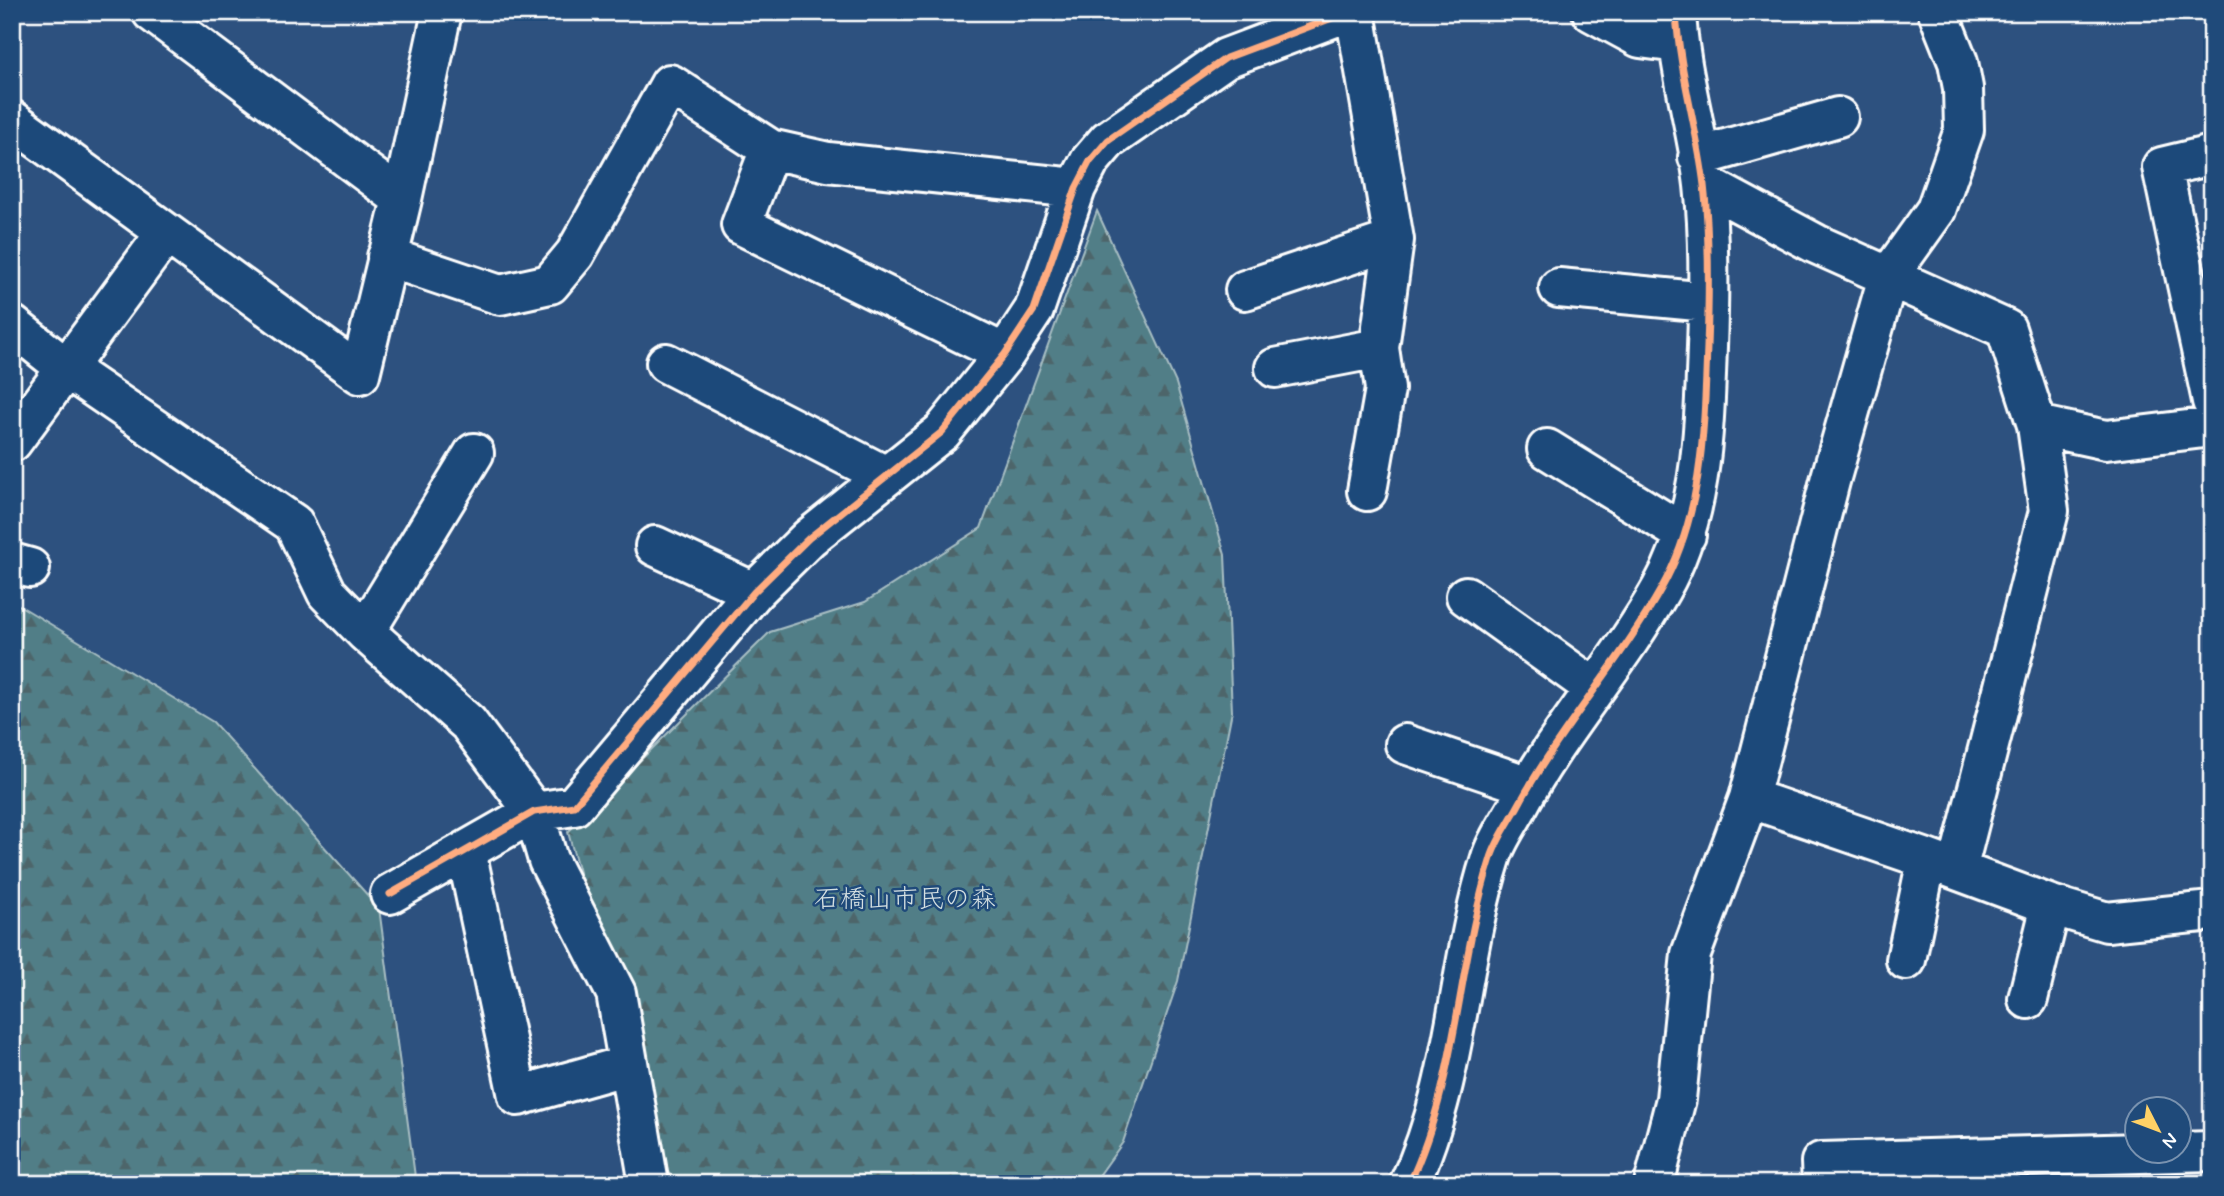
<svg xmlns="http://www.w3.org/2000/svg" width="2224" height="1196" font-family="Mynerve,'Klee One',sans-serif">
<style>
.forest{fill:url(#forest-firs);stroke:#a8bec3;stroke-width:2}
.lines{fill:none;stroke-linecap:round;stroke-linejoin:round}
.minor-casing{stroke:#fff;stroke-width:44}
.minor{stroke:#1f4a7a;stroke-width:38}
.cycleway-casing{stroke:#1f4a7a;stroke-width:11}
.cycleway{stroke:#ffac80;stroke-width:7}
.labels{text-anchor:middle;dominant-baseline:central;stroke-width:5;stroke-linejoin:round;paint-order:stroke}
.park-label{font-size:26px;fill:#d4dfe1;stroke:#1f4a7a}
</style>
<defs>
<pattern id="forest-firs" width="22" height="20" patternUnits="userSpaceOnUse" patternTransform="scale(1.75)"><rect width="22" height="20" fill="#517e87"/><path d="M5 1l3.5 6h-7zM16 11l3.5 6h-7z" fill="#4e656a"/></pattern>
</defs>
<rect width="100%" height="100%" fill="#2d517f"/>
<filter id="ink" filterUnits="userSpaceOnUse"><feTurbulence type="fractalNoise" baseFrequency=".0143" numOctaves="2"/><feDisplacementMap in="SourceGraphic" scale="14" xChannelSelector="R" yChannelSelector="G"/><feConvolveMatrix kernelMatrix="1 2 1 2 8 2 1 2 1" color-interpolation-filters="sRGB"/></filter>
<g filter="url(#ink)">
<path class="forest" d="M1097 211 1176 383 1225 555 1232 711 1178 981 1123 1142 1093 1184H660L620 976 580 876 568 832 770 632 865 602 981 528Z
M12 601 213 722 379 908 416 1184H12Z"/>
<g class="lines">
<g class="minor-casing">
<path id="minor" d="M152 12 402 199
M1355 12 1394 240 1379 348 1385 389 1367 491
M1592 12 1640 38 1678 43
M12 120 360 374 402 199 442 12
M770 149 741 225 1005 354
M2212 155 2162 167 2212 401
M1698 157 1838 117
M1704 184 1816 244 2006 329 2037 425 2049 511 1957 870
M387 257 500 295 550 284 575 254 670 84 770 149 828 162 1076 188
M1559 288 1708 302
M1245 290 1394 240
M12 325 67 369 294 524 327 593 365 632 468 723 534 812 548 860 616 993 649 1184
M666 363 886 476
M1275 368 1379 348
M2037 425 2106 440 2212 427
M12 442 166 233
M1547 449 1686 535
M655 546 754 592
M12 563 30 568
M1466 596 1594 688
M365 632 474 453
M1405 744 1529 786
M1749 798 1927 859 2051 905 2107 922 2212 911
M466 851 518 1096 628 1065
M390 894 534 812 574 806 754 592 809 538 942 432 1005 354 1034 310 1076 188 1090 161 1108 140 1226 58 1348 12
M1906 960 1927 859
M2028 999 2051 905
M1409 1184C1458 1081 1457 965 1491 858 1496 841 1508 824 1517 808 1558 731 1619 664 1661 589 1703 515 1704 430 1707 347 1709 294 1710 238 1704 185 1697 127 1679 71 1676 12
M1654 1184 1676 1099 1691 954 1749 798 1830 481 1888 277 1936 210 1964 130 1963 88 1958 62 1938 12
M1822 1184 1821 1162 2212 1151"/>
</g>
<use href="#minor" class="minor"/>
<g class="cycleway-casing">
<path id="cycleway" d="M390 894 534 812 574 806 754 592 809 538 942 432 1005 354 1034 310 1076 188 1090 161 1108 140 1226 58 1348 12
M1409 1184C1458 1081 1457 965 1491 858 1496 841 1508 824 1517 808 1558 731 1619 664 1661 589 1703 515 1704 430 1707 347 1709 294 1710 238 1704 185 1697 127 1679 71 1676 12"/>
</g>
<use href="#cycleway" class="cycleway"/>
</g>
</g>
<g class="labels">
<g class="park-label">
<text x="905" y="900">石橋山市民の森</text>
</g>
</g>
<rect width="2224" height="1196" fill="none" stroke="#1f4a7a" stroke-width="42"/>
<rect x="21" y="21" width="2182" height="1154" fill="none" stroke="#fff" stroke-width="2.5" filter="url(#ink)"/>
<g transform="translate(2158 1130) rotate(132)"><circle r="33" fill="#1f4a7a" stroke="#7992af" stroke-width="2"/>
<path d="M0-5L12 26L0 18L-12 26Z" fill="#ffd166"/>
<text y="-10" font-size="19" font-weight="bold" text-anchor="middle" fill="#ffffff">N</text>
</g>
</svg>
